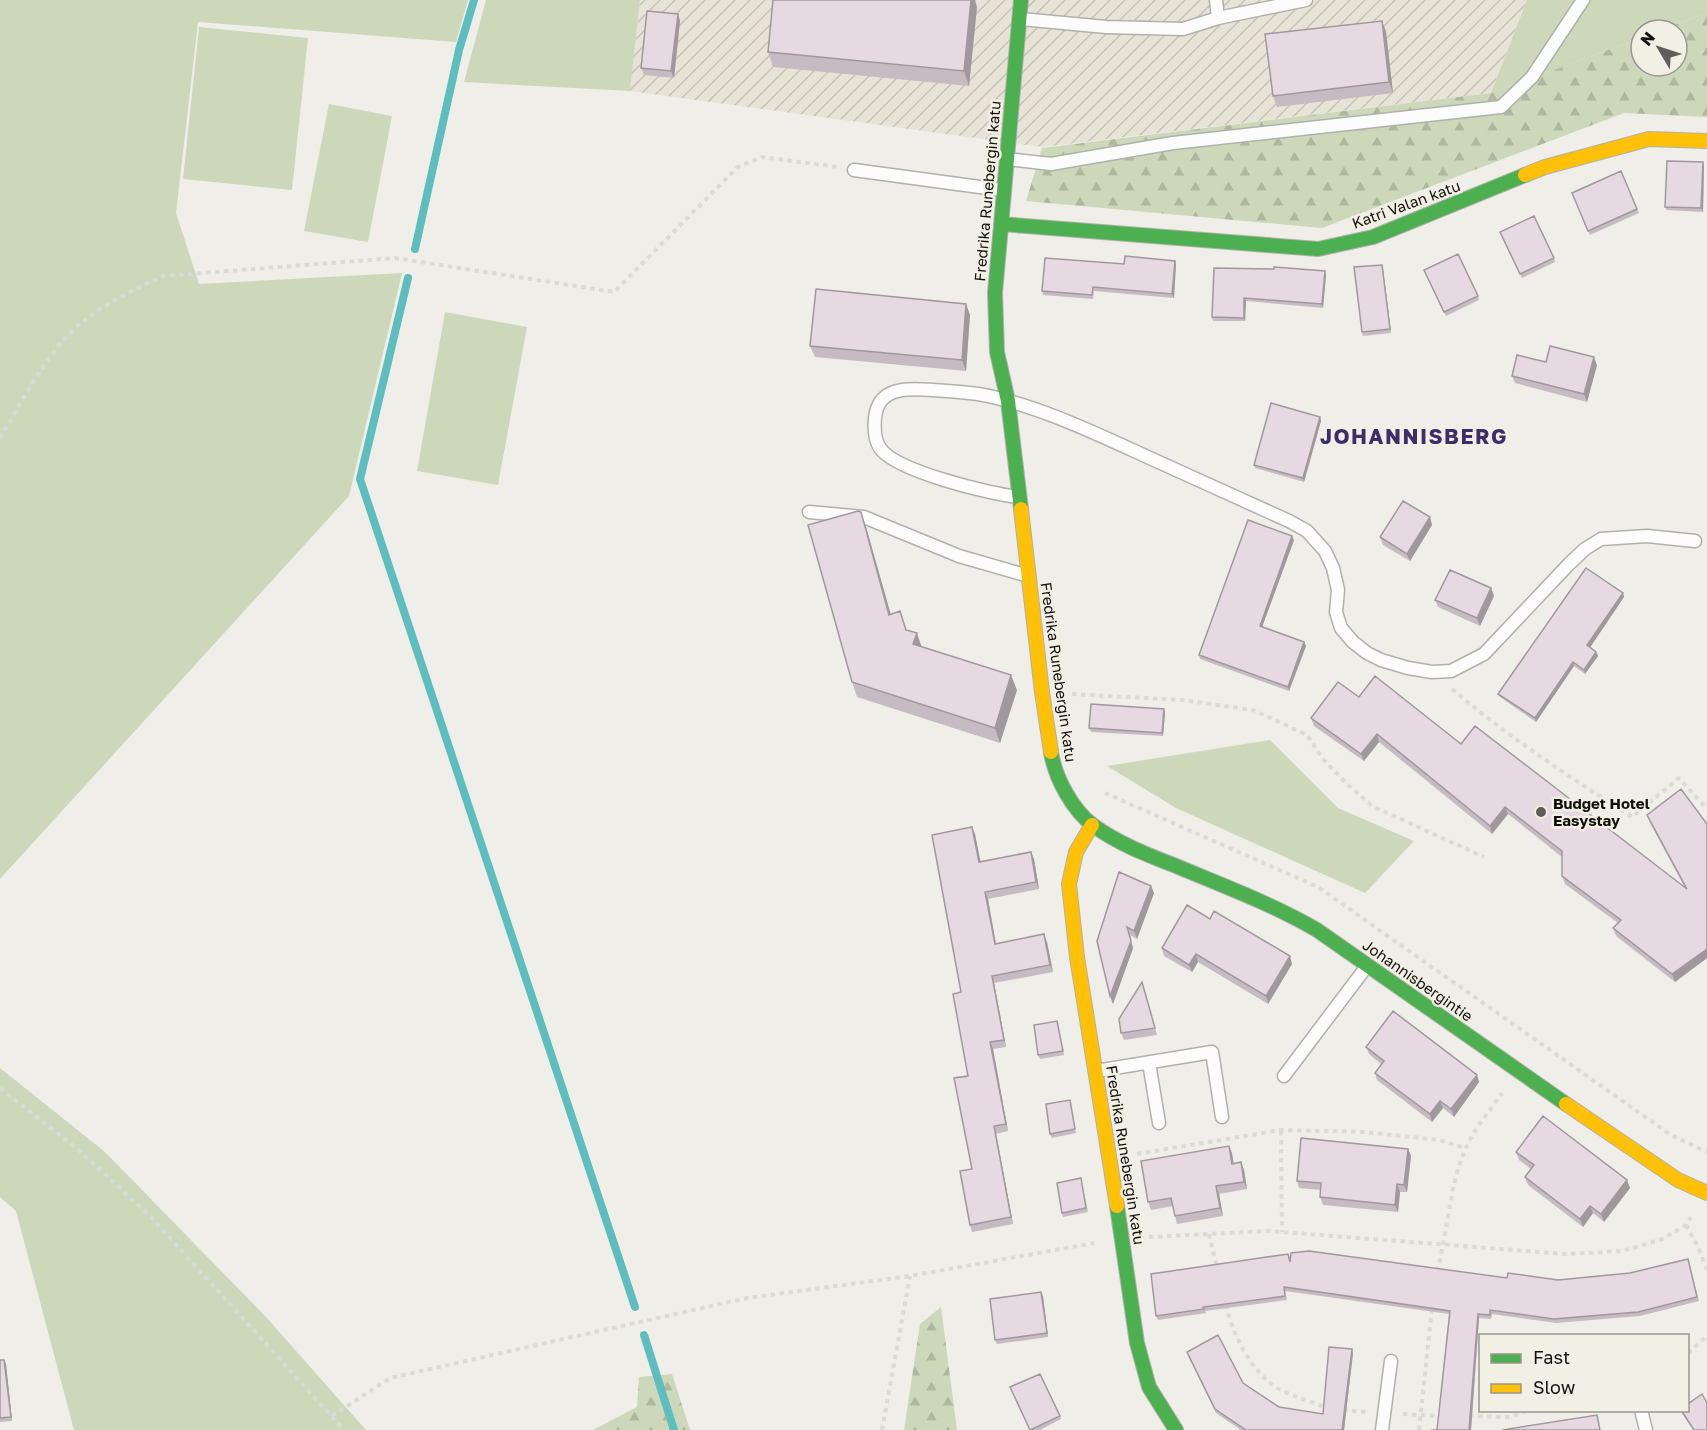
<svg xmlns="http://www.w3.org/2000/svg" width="1707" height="1430" font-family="'Golos Text',sans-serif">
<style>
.industrial{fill:url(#industrial-furrows)}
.grass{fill:#cdd8ba}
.forest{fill:url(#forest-firs)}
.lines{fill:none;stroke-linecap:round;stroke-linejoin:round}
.stream{stroke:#5ebebf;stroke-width:8}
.lane-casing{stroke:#b1b0ac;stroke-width:15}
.fast-casing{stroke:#b1b0ac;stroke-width:16}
.slow-casing{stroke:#b1b0ac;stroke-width:16}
.path{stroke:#dadad7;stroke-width:4;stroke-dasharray:4.5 4.5;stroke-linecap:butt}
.lane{stroke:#fdfcfc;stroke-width:12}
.fast{stroke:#4caf50;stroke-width:14}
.slow{stroke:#ffc107;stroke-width:14}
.wall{fill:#c6bbc2}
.shaded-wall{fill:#a1989e}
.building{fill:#e6d9e1;stroke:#a1989e;stroke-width:1.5}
.poi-dot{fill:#5f5e5a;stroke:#f2efe5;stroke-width:2}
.labels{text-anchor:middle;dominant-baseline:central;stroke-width:5;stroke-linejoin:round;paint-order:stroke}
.street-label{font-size:15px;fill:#12110e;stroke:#f2efe5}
.poi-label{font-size:15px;font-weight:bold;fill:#12110e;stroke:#f2efe5;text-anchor:start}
.district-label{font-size:21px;font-weight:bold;letter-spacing:1.5px;fill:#3e2d69;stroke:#f2efe5}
</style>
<defs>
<pattern id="industrial-furrows" width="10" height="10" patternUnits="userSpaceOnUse" patternTransform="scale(1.5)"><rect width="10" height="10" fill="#e7e3d7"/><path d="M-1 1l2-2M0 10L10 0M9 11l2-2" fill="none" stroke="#c5c2b7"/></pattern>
<pattern id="forest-firs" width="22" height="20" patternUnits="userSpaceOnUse" patternTransform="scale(1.5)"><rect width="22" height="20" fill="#cdd8ba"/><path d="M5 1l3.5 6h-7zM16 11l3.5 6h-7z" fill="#afb89f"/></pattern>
</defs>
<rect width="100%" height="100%" fill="#efeee8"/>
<path class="industrial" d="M640 0H1527L1491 93 1042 147 630 91Z"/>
<path class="grass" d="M0 0H468L456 42 198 22 176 213 199 284 402 273 349 496 0 879Z
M486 0H640L630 91 464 82Z
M1527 0H1707V13L1661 30H1641V38L1491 93Z
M199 27 308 38 292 190 183 179Z
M329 104 392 116 368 242 304 231Z
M445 312 527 327 498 485 417 471Z
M1270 740 1338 808 1414 841 1365 893 1176 808 1107 766Z
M0 1068 105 1152 266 1317 366 1430H74L16 1211 0 1197Z"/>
<path class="forest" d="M1707 13V117L1624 113 1322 228 1026 201 1042 148 1491 93 1641 38V66H1677V30H1661Z
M941 1307 957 1430H904L920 1324Z
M672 1374 690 1430H593L637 1407 639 1377Z"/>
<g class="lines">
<path class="stream" d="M415 249 459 50 474 0
M408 278 360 479 635 1307
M644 1335 674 1430"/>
<g class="lane-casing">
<path id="lane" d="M1218 18 1306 0
M1021 19 1106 27 1183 29 1218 18 1216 0
M1007 159 1051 164 1173 143 1501 107 1532 77 1583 0
M854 170 1002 190
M1019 497C990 494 895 471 880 448 873 438 873 415 879 404 889 386 916 389 933 390 948 391 963 392 978 394 1036 404 1099 435 1152 459 1198 480 1243 500 1289 521L1307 531 1325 551 1333 568 1338 590 1336 612 1341 628 1353 642 1367 653 1381 660 1408 668 1432 672 1451 671 1484 654 1569 564 1585 549 1601 539 1647 536 1695 541
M809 512 864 517 959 556 1025 575
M1149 1063 1159 1123
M1096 1071 1212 1052 1222 1117
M1284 1076 1367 966
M1641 1410 1646 1430
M1382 1430 1391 1361"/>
</g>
<g class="fast-casing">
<path id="fast" d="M1001 224 1318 249 1373 237 1525 175
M1021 509 1008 401 997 352 995 293 1021 0
M1051 752C1055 778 1073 811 1094 826 1119 844 1148 855 1176 866 1224 886 1272 904 1317 930L1566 1104
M1117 1206 1137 1343 1149 1387 1176 1430"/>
</g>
<g class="slow-casing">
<path id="slow" d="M1525 175 1545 167 1649 139 1707 141
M1021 509 1042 692 1051 752
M1092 825 1076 852 1069 884 1077 957 1117 1206
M1566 1104 1678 1180 1707 1193"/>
</g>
<path class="path" d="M0 438C20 404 49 350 79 325 104 304 134 289 164 276L395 258 614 292 738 167 762 157 838 167
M1452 689C1508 737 1570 777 1632 817L1679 778 1707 809
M1072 694 1182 700 1253 710 1307 735 1323 759 1346 783 1372 806 1484 857
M1105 793 1318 887 1671 1135 1707 1152
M0 1088 81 1152 149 1215 344 1430
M1281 1131 1282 1232
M1137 1154 1281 1130 1365 1132 1439 1140 1465 1148
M1686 1225 1699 1249 1707 1270
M1209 1234 1217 1268
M1149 1237 1269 1231 1565 1254 1623 1251 1662 1239 1686 1225 1691 1217
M1437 1271C1448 1233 1449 1186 1465 1150 1473 1130 1490 1111 1502 1093
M1226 1305C1232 1333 1252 1374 1279 1389 1294 1397 1312 1402 1327 1408
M1688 1353 1707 1336
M1343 1410 1366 1412
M1403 1414 1441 1416
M332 1416 390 1378 747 1298 910 1276 1094 1243
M1469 1416 1510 1417 1530 1410
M882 1430 910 1276
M1419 1430 1432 1308"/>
<use href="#lane" class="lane"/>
<use href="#fast" class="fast"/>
<use href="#slow" class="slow"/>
</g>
<path class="wall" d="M977 7 969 86 773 67 768 52Z
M678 14 680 21 674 78 644 75 641 68Z
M1382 21 1386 32 1393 93 1277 107 1273 96Z
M1704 166 1703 212 1667 210 1665 207Z
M1621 171 1639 213 1590 235 1572 193Z
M1502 235 1554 258 1555 262 1522 278Z
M1124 264H1176L1174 298 1094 291 1093 299 1043 295 1042 291Z
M1382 265 1383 269 1391 333 1363 336 1362 332Z
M1214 268 1325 271 1326 275 1323 308 1246 301 1245 321H1213L1212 317Z
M1426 274 1478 296 1479 300 1446 316Z
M966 304 970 315 966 371 815 357 810 346Z
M1546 362 1597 365 1587 402 1515 383 1512 376Z
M1320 417 1321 421 1304 482 1255 468 1254 465Z
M1430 517 1432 525 1410 561 1383 545 1380 537Z
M866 527 890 614 907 630 922 647 1017 690 1000 743 857 697 852 682Z
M1294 540 1262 627 1304 642 1306 646 1289 691 1200 659 1199 655Z
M1491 588 1494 596 1480 626 1438 607 1435 600Z
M1623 593 1624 597 1590 647 1596 652 1598 656 1585 674 1574 666 1536 722 1500 697 1498 694Z
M1359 697 1461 744 1685 888 1650 823 1647 815 1707 824V958L1675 982 1616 936 1613 928 1618 923 1565 884 1562 876V857L1508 814 1492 834 1379 742 1364 761 1314 726 1311 718Z
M1164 709 1165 713 1163 736 1091 732 1089 728Z
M975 834 980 862 1034 859 1039 889 988 899 996 943 1047 942 1053 972 994 983 1006 1047 993 1049 1008 1131 996 1134 1013 1224 972 1232 970 1225 972 1169 968 1076 961 992Z
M1151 886 1154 893 1137 939 1130 935 1133 948 1113 1004 1097 941Z
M1210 919 1292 964 1268 1004 1198 962 1192 972 1164 956 1162 948Z
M1142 982 1157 1035 1124 1040 1121 1033Z
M1058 1025 1064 1055 1040 1059 1038 1055Z
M1366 1047 1477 1075 1479 1082 1454 1117 1443 1108 1432 1122 1377 1080 1375 1073 1381 1064 1369 1054Z
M1070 1100 1076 1133 1052 1138 1050 1134Z
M1229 1146 1232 1153 1233 1163 1241 1162 1244 1170 1247 1189 1219 1194 1223 1216 1177 1224 1175 1216 1173 1206 1151 1210 1148 1202Z
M1408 1149 1411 1156 1407 1192H1400L1398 1212 1323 1205 1320 1197 1321 1190 1299 1188 1297 1181Z
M1516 1152 1627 1180 1630 1188 1604 1222 1593 1213 1583 1227 1528 1185 1525 1177 1531 1169 1519 1160Z
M1081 1178 1088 1212 1063 1217 1062 1213Z
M1688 1259 1699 1301 1640 1316 1556 1323 1492 1314 1491 1319 1479 1318 1471 1430H1431H1437L1449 1314 1285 1291 1287 1300 1205 1311 1206 1313 1158 1320 1156 1316 1290 1260 1507 1278 1558 1280 1630 1273Z
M1043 1296 1048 1337 997 1344 995 1340Z
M1353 1353 1344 1430H1241L1216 1413 1188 1356 1243 1383 1279 1407 1323 1414Z
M0 1360H4L6 1364 12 1421 0 1422Z
M1680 1410 1707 1430H1693Z
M1060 1416 1061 1419 1040 1430H1030Z"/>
<path class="shaded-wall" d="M971 0H975L977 7 969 86 964 71Z
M678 14 680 21 674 78 671 71Z
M1382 21 1386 32 1393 93 1389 82Z
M1703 162 1704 166 1703 212 1701 208Z
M1175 261 1176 264 1174 298 1172 294Z
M1382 265 1383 269 1391 333 1390 329Z
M1325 271 1326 275 1323 308 1322 304Z
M1244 298 1246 301 1245 321 1244 318Z
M966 304 970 315 966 371 962 360Z
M1594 357 1597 365 1587 402 1584 394Z
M1320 417 1321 421 1304 482 1303 478Z
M861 512 866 527 895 629 889 615Z
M1430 517 1432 525 1410 561 1407 554Z
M1292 536 1294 540 1261 630 1260 626Z
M1491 588 1494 596 1480 626 1477 618Z
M1623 593 1624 597 1589 649 1587 645Z
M917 633 922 648 913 644Z
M1304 642 1306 646 1289 691 1288 687Z
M1596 652 1598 656 1585 674 1584 670Z
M1573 662 1574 666 1536 722 1535 718Z
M1011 675 1017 690 1000 743 995 728Z
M1164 709 1165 713 1163 736 1162 733Z
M1377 734 1379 742 1364 761 1361 754Z
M1505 807 1508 814 1492 834 1490 826Z
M972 827 975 834 982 869 979 862Z
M1031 852 1034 859 1039 889 1036 882Z
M1151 886 1154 893 1137 939 1134 931Z
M985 892 988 899 997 951 995 944Z
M1127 927 1133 948 1113 1004 1110 996Z
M1044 934 1047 942 1053 972 1050 965Z
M1707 949V958L1675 982 1672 974Z
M1196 954 1198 962 1192 972 1189 965Z
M1290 956 1292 964 1268 1004 1266 996Z
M992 976 994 983 1006 1047 1004 1040Z
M990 1042 993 1049 1008 1131 1006 1124Z
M1477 1075 1479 1082 1454 1117 1451 1109Z
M1440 1101 1443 1108 1432 1122 1430 1114Z
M994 1126 996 1134 1013 1224 1011 1217Z
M1229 1146 1232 1153 1235 1171 1232 1164Z
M1408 1149 1411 1156 1407 1192 1404 1185Z
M1241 1162 1244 1170 1247 1189 1244 1182Z
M1627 1180 1630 1188 1604 1222 1601 1214Z
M1397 1184 1400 1192 1398 1212 1395 1205Z
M1216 1186 1219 1194 1223 1216 1220 1208Z
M1590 1206 1593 1213 1583 1227 1580 1219Z
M1041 1292 1043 1296 1048 1337 1047 1333Z
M1478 1314 1479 1318 1471 1430H1469Z
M1352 1349 1353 1353 1344 1430H1342Z
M4 1360 6 1364 12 1421 11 1417Z"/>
<path class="building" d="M773 0H971L964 71 768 52Z
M647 11 678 14 671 71 641 68Z
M1382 21 1389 82 1273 96 1265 34Z
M1667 161 1703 162 1701 208 1665 207Z
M1621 171 1637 209 1588 231 1572 193Z
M1534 216 1554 258 1520 274 1500 232Z
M1458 254 1478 296 1444 312 1424 270Z
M1125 256 1175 261 1172 294 1093 287 1092 295 1042 291 1045 258 1124 264Z
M1382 265 1390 329 1362 332 1354 267Z
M1274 267 1325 271 1322 304 1244 298V318L1212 317 1214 268 1274 269Z
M816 289 966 304 962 360 810 346Z
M1550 346 1594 357 1584 394 1512 376 1517 355 1546 362Z
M1271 403 1320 417 1303 478 1254 465Z
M1403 501 1430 517 1407 554 1380 537Z
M858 511 861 512 889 615 900 611 906 630 917 633 913 644 1011 675 995 728 852 682 808 525Z
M1248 520 1292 536 1260 626 1304 642 1288 687 1199 655Z
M1586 568 1623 593 1587 645 1596 652 1584 670 1573 662 1535 718 1498 694Z
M1450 570 1491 588 1477 618 1435 600Z
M1375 676 1461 744 1475 726 1687 889 1647 815 1681 789 1707 824V949L1672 974 1613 928 1621 920 1562 876V851L1505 807 1490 826 1377 734 1361 754 1311 718 1338 682 1359 697Z
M1091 704 1164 709 1162 733 1089 728Z
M972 827 979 862 1031 852 1036 882 985 892 995 944 1044 934 1050 965 992 976 1004 1040 990 1042 1006 1124 994 1126 1011 1217 970 1225 960 1171 972 1169 954 1078 968 1076 953 994 961 992 932 835Z
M1119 872 1151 886 1134 931 1127 927 1131 941 1110 996 1097 941Z
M1187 905 1210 919 1214 911 1290 956 1266 996 1196 954 1189 965 1162 948Z
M1142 982 1155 1028 1121 1033 1119 1019Z
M1393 1011 1477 1075 1451 1109 1440 1101 1430 1114 1375 1073 1384 1061 1366 1047Z
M1057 1021 1063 1051 1038 1055 1034 1025Z
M1070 1100 1075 1129 1050 1134 1046 1104Z
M1543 1116 1627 1180 1601 1214 1590 1206 1580 1219 1525 1177 1534 1165 1516 1152Z
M1301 1138 1408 1149 1404 1185 1397 1184 1395 1205 1320 1197 1321 1183 1297 1181Z
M1229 1146 1232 1164 1241 1162 1244 1182 1216 1186 1220 1208 1175 1216 1171 1198 1148 1202 1141 1161Z
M1081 1178 1086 1208 1062 1213 1057 1183Z
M1309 1251 1507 1278 1508 1273 1558 1280 1630 1273 1688 1259 1697 1297 1638 1312 1554 1319 1490 1310V1315L1478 1314 1469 1430H1431H1437L1450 1311 1284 1287 1285 1296 1203 1307 1204 1309 1156 1316 1151 1274 1288 1254 1290 1262 1291 1253Z
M1041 1292 1047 1333 995 1340 990 1299Z
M1218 1335 1243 1383 1279 1407 1323 1414 1329 1347 1352 1349 1342 1430H1246L1215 1409 1187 1352Z
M0 1360H4L11 1417 0 1418Z
M1040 1374 1060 1416 1030 1430 1010 1387Z
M1702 1394 1707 1403V1430H1694L1681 1410H1688V1404Z
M1597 1415 1600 1430H1502Z"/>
<circle class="poi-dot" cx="1541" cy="812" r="6"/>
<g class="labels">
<g class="street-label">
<text transform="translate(987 191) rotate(-85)">Fredrika Runebergin katu</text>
<text transform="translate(1406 204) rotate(-20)">Katri Valan katu</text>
<text transform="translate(1059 672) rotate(82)">Fredrika Runebergin katu</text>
<text transform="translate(1418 980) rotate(35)">Johannisbergintie</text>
<text transform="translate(1126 1155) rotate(81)">Fredrika Runebergin katu</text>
</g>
<g class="poi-label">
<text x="1553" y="803">Budget Hotel<tspan x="1553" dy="17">Easystay</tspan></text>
</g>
<g class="district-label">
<text x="1414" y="436">JOHANNISBERG</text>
</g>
</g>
<rect x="1479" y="1334" width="210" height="78" fill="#f2efe5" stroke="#98968f" stroke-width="1.5"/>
<rect x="1491" y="1354" width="30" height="9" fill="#4caf50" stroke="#98968f" stroke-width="1.5"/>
<text x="1533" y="1364" font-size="18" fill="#12110e">Fast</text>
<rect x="1491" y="1384" width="30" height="9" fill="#ffc107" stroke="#98968f" stroke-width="1.5"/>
<text x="1533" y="1394" font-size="18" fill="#12110e">Slow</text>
<g transform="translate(1659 48) rotate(309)"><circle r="28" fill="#f2efe5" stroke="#98968f" stroke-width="1.5"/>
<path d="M0-4.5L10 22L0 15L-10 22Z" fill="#5f5e5a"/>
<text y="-9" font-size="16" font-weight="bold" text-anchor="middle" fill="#12110e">N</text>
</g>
</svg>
